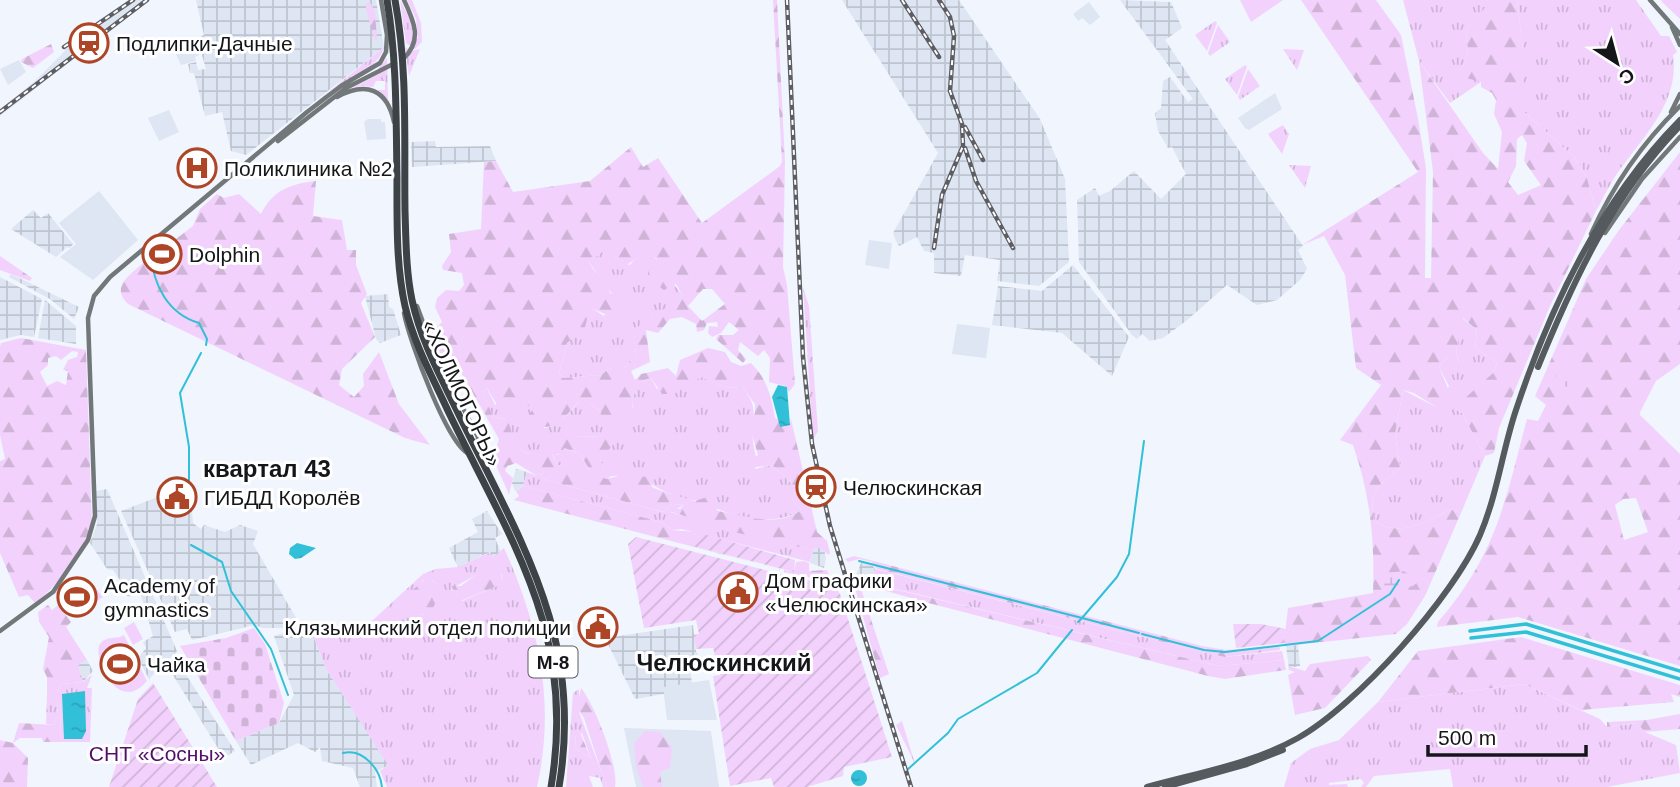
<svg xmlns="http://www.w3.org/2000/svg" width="1680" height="787" font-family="Arial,sans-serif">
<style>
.built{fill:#dee5f3}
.industrial{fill:url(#industrial-grid)}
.grass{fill:url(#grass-tufts);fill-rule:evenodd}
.forest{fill:url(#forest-firs);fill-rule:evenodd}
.wetland{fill:url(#wetland-marsh)}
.cemetery{fill:url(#cemetery-stones)}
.garden{fill:url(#garden-furrows)}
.pitch{fill:#f2d2fd}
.water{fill:url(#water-ripples)}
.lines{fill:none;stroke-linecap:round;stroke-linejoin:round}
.stream{stroke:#31c0d7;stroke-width:2}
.canal{stroke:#31c0d7;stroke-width:3.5}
.secondary{stroke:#72777a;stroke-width:4.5}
.primary{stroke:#545a5e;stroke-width:6}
.highway{stroke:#3c4246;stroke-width:7}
.rail-casing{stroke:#5c5e63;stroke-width:4.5}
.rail{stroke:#fff;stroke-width:2;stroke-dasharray:5;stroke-linecap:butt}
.labels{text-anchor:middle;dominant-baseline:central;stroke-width:6;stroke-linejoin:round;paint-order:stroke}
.shield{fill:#fff;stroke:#5b5c5e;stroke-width:2}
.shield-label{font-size:19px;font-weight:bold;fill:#151619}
.poi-label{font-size:21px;fill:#151619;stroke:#fff;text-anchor:start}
.street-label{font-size:21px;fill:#151619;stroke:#fff}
.park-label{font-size:21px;fill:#540e68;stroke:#fff}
.quarter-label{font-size:24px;font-weight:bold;fill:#151619;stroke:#fff}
</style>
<defs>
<pattern id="industrial-grid" width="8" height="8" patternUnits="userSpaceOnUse" patternTransform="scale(1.75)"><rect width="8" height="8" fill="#dee5f3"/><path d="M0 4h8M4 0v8" fill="none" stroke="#bec4d0"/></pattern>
<pattern id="grass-tufts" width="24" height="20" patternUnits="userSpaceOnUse" patternTransform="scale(1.75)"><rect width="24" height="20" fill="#f2d2fd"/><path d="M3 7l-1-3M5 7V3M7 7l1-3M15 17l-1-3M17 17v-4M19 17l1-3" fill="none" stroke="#cfb4d8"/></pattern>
<pattern id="forest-firs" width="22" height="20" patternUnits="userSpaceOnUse" patternTransform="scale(1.75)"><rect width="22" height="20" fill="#f2d2fd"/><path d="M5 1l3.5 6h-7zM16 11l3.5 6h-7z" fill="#cfb4d8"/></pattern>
<pattern id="wetland-marsh" width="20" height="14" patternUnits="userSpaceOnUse" patternTransform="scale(1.75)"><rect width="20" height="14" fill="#f2d2fd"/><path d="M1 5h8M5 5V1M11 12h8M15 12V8" fill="none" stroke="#cfb4d8"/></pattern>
<pattern id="cemetery-stones" width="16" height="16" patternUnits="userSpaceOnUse" patternTransform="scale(1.75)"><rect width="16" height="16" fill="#f2d2fd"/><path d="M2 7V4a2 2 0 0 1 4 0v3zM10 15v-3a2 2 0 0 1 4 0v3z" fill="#cfb4d8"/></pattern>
<pattern id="garden-furrows" width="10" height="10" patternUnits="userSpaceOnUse" patternTransform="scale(1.75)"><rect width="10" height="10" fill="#f2d2fd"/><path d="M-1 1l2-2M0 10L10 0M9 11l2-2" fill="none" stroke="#cfb4d8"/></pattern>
<pattern id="water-ripples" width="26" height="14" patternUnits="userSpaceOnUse" patternTransform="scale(1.75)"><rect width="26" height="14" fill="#31c0d7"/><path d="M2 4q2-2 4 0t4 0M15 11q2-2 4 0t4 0" fill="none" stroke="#2ba4b8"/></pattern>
</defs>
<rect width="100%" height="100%" fill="#f1f5fd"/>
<path class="built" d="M131 0H150L0 116V109L34 82 65 51 63 46Z
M1089 2 1100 17 1090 25 1082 18 1078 21 1073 14Z
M195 38 199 55 195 57 196 61 181 65 172 46 174 42Z
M19 60 26 72 8 85 0 69Z
M1275 93 1282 109 1249 130 1245 128 1238 118Z
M169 110 179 132 159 141 148 118Z
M368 119H381V122H385L386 139 367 140 364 122Z
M99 191 138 240 93 280 60 257 76 244 59 223Z
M869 240 892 243 889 269 865 265Z
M957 324 990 328 986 358 952 354Z
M709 680 717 720H667L663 687Z
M624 728 711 731 719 787H636Z"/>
<path class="industrial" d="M196 0H376L384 47 246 155 231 151 222 112 205 116 194 73H190L188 64 196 62 198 70 206 69 197 38 204 35Z
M842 0H959L1040 119 1065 179 1069 262 1039 286 997 281 1000 260 965 255 961 276 934 273V253L924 251 917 237 899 246 896 241 893 233 938 153Z
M1120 0 1171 2 1182 28 1165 40 1303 246 1298 250 1307 269 1300 280 1277 300 1257 305 1227 285 1186 321 1163 338 1150 341 1142 334 1137 339 1132 335 1079 262 1077 200 1095 188 1099 196 1110 191 1134 171 1161 199 1186 174 1172 147 1168 148 1158 131 1155 113 1161 108 1163 81 1170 77 1188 102 1193 99Z
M435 141 436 147 490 146 496 161 412 167 411 142Z
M33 210 41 218 48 213 73 244 70 248 67 247 56 257 11 229Z
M1073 265 1129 337 1112 376 1062 333 992 325 998 286 1042 291Z
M11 274 79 307 74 319 50 299 9 277Z
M0 277 42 299 34 337 21 335 0 340Z
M388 294 389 307 393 309 401 335 380 343 376 339 365 296Z
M45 300 76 326V344L38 338Z
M516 469 527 472 523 486 515 491 512 483Z
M184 487 191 499 193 523 201 529 204 525 225 532 240 525 258 531 253 544 299 623 293 628H263L255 625 192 640 187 629 175 632 121 511Z
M107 489 177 651 149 679 138 658 146 648 143 642 153 636 140 592 130 597 123 595 116 583 120 580 113 570 107 569 90 543 97 524 96 491Z
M487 511 502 534 495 538 501 553 493 557 490 552 458 567 449 548 478 532 472 519Z
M814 547 824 549 826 558 824 568 810 563Z
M862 561 871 563 875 569 871 581 855 577Z
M693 625 696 651 704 668 690 670 692 683 664 687V694L635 699 605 638Z
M284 633 313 635 326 669 389 765 375 772 377 787H360L353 768 322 761 320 747 315 752 298 743 251 765 236 741 279 723 294 695 274 636Z
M1298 645 1300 666 1289 668 1286 646Z
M176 659 235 751 224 758 168 667Z
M87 660 93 671 83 682 78 665Z"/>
<path class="grass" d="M400 0 410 19 413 37 418 38 416 19 407 0H412L421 23 422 42 415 49 406 43Z
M1403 0H1487L1490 3 1466 30 1468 53 1460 75 1481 82 1450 103 1419 61Z
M1517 0H1636L1661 36H1669L1677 52 1673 55C1680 100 1645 135 1621 168 1611 181 1604 197 1596 211L1587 178 1575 158 1523 111V50Z
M1661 0H1680V19L1662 2Z
M1215 21 1217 23 1207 51 1195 35Z
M1218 25 1230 42 1210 56 1208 53Z
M384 47C380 70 326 97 304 112Z
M405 47 411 51 420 49 409 76Z
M1283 49 1304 50 1297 70Z
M387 58 388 100 378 90H385V81H376L373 87 361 86 345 92 379 74 378 68Z
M1245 65 1247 67 1237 95 1225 79Z
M1248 69 1260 86 1240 100 1238 97Z
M1283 125 1289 134 1282 154 1268 134Z
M1289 165 1311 166 1305 188Z
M605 249 616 254 615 261 630 265 634 260 652 254 682 295 675 306 651 316 634 336 636 354 624 368H611L600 375 563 378 559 374 567 343 587 319V313L593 309 604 316 615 298 589 262Z
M803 287 809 306 818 431 813 440Z
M1462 318 1477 330 1475 348 1497 363 1493 373 1455 409 1462 413 1485 456 1461 513 1450 509C1427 522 1400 538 1374 521 1369 489 1377 487 1400 468L1395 434 1403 390 1436 407 1449 386 1439 367 1446 358 1459 362 1456 352Z
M702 377 724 387 743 388C761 411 750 416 753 441 754 452 758 457 755 469L772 465 796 488 792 500 801 510C777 528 725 517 701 500 686 503 653 488 643 477L612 476 606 479 600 476 604 470 600 459 604 453 607 436 569 437 529 454C512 448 511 434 505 419L493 417 483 392 487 388 495 405 510 396 515 401 536 405 533 411 544 428C558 428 571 411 579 401H586L601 412 633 408C630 396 639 381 651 378L657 389Z
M563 448 580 454 589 470 558 465 552 454 559 455Z
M527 472 537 476 541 473 543 479 663 512 672 504 684 505 670 512 808 549 814 547 810 562 681 529 672 530 661 522 523 486Z
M504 548C539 625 556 703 537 787H387L380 771 388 765 326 669 313 635 350 638 361 631 423 574 436 569 458 567 491 552 493 557ZM500 570 504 583 462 601 451 589 474 576ZM423 580H433L438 587 418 594 427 612 421 615C414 596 412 596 423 580Z
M875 569 1210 654 1225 657 1282 651 1284 660 1219 666 870 583Z
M75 578 79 584 77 591 61 600 54 592Z
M92 675 87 688H92L90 742H61L60 700 57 701 58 715 53 725 46 724 47 693H57L61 684 83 682Z
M1524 684 1600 719 1607 727 1638 723 1645 732 1676 745 1680 773 1607 787H1453L1450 769 1374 776 1366 787H1361L1364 783 1361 779 1329 783V785L1347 784 1348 787H1284L1291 763 1310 749 1339 740 1378 702Z
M579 689V712L607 787H603L600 778 589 776 593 787H566L573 693ZM582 733 591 759 575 748 576 735Z"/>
<path class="forest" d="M773 0H777L785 162 783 267 787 285 795 384 789 392 785 386 769 382 770 358 764 350 758 356 740 342 738 350 746 359 743 363 716 339 718 335H733L739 330 729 322 721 333 712 337 708 333 709 326 718 327 717 322 707 323 704 330 697 332 696 324 682 317 670 319 658 333 646 330 650 362 631 371 635 380 641 374 668 368 676 376 680 360 708 348 725 352 731 362 741 366 751 363C766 378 771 394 775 418L790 425 791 419 817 532 827 541 830 553 828 555C822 547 817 547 808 549L738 533 669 511 672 507 680 509 684 505 672 504 663 512 543 479 541 473 537 476 516 463 507 466 505 471 513 478 509 494 493 459 499 439 455 362 443 363 429 335 442 322 435 307 437 298 446 290 459 291 464 285 462 273 443 270 442 266 451 252 449 234 481 229 484 162 496 161 513 192 590 181 631 147 643 167 658 158 702 223 780 166 782 161ZM605 250 616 255 613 267 619 270 634 260 652 255 657 259 648 267V279L664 290 676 284 682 295C671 312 637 314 634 338 633 343 636 348 636 354L624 368H611L600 375 563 378 559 374 567 343C584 328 584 337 588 313L593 309 610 316C620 313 627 311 627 300L610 293C608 280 595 275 589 262ZM703 289H712L725 304 702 321 688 306ZM701 377 724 387 743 388 755 404V413L749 424 758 455 748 462 749 468 772 465 796 488 792 500 801 510C778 528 745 516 718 511L707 497 695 501C685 498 659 491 652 487L649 475 643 477 641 471 606 479 601 476 604 470 600 459 613 445 612 439 607 436 563 437 529 454C507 447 515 423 504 419 501 418 497 418 493 417L483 392 487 388 500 410 506 408 510 397 517 407 535 405 529 415 531 428 557 426 579 401H586L601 412 600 419 604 424 617 427 632 414 633 396 645 380 651 378 662 394H674ZM564 448 580 454 589 469 558 465 552 455 563 454Z
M1301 0H1376L1401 35 1418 119 1426 168 1425 278H1431L1433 172 1419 61 1483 153 1498 169 1502 132 1494 114 1496 100 1492 93 1481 87V82L1459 76 1468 53 1466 30 1489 3 1487 0H1517L1523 50V111L1575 158 1587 178 1596 211 1550 306 1499 428 1494 453 1485 456 1462 413 1454 408 1493 373 1497 363 1475 348 1477 330 1463 318 1456 352 1459 363 1446 358 1439 367 1452 398 1436 407 1414 393 1403 390 1395 434 1400 468C1377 487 1369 489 1374 521 1400 538 1427 522 1450 509L1461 513 1425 596 1407 624 1396 634 1286 646 1284 643 1288 608 1373 593C1375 541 1370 493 1353 445L1340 440 1381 385 1356 368 1345 275 1324 236 1302 245 1418 172ZM1522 135 1527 143 1524 161 1541 185 1518 195 1508 182 1516 166 1517 139Z
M370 2 375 12 377 40 374 39 365 4Z
M51 44 54 52 33 68 21 62 22 59Z
M1680 152V364L1656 381 1639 414 1680 454V666L1518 617 1437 627 1438 622C1496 555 1505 502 1527 419L1538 421 1546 405 1535 396 1586 279 1619 230ZM1636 498 1648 532 1624 540 1615 505 1623 499Z
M316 181 313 216 342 220 347 250H356V265L367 294 361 303 375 337 342 369 339 385 354 397 364 386 363 374 379 352 399 404 430 445 405 438 128 304C110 287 130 275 143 263L155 273 180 253 172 242 193 226 200 209 217 194 224 198 239 194 261 214C273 190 290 184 316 181Z
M0 256 32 278 30 281 0 270Z
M21 338 86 350 92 525C82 553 59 585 35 603L28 595 19 597 0 553V461L5 459 0 435V347L1 343ZM72 351 78 352 77 357 68 360 63 370 68 371 66 385 57 381 47 386 40 372 48 365V358L56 356 61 360Z
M523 486 661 522 672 530 696 532 693 546 782 570 514 500 519 496 516 491Z
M854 556 1202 646 1226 650 1279 645 1280 650 1225 657 1210 654 877 569 872 562 859 559 848 562 845 559Z
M804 561 809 563V571L827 570 832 582 784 572V570L794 572 796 562Z
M502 568 501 576 505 583 455 603 452 586H461L474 576Z
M429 576 441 590 418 594 421 598 431 595 435 604 430 612 415 616 412 604 415 599 409 593Z
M89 580 103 597 90 606 81 592 82 585Z
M876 585 1219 666 1284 660 1286 670 1225 679 1208 676 921 601 876 588Z
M855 588 861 589 889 674 880 678Z
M48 605 52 610 58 605 71 622 66 627 87 660 78 665 83 682 61 684 57 693H47V677L43 669 49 637 39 622 38 612Z
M1521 637 1680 685V697L1671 694 1674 702 1581 710 1524 684 1378 702 1418 651Z
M1368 656 1371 660 1325 708 1295 715 1288 675 1295 672 1289 670 1288 666 1305 671 1310 664Z
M581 688C595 705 619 767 615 787H607L604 780 584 718 577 708Z
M57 700H60L61 742H43L42 738H20L13 743 28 758 27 787H0V740L13 743 19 723 53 725 58 715Z
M1680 714V729L1645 732 1637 723 1607 727V722L1646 720Z
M902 721 915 764 896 725Z
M577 725 591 759 575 748Z
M645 731 660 732 672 748 670 768 660 772 662 787H643L636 766 634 743Z"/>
<path class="wetland" d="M1559 365 1563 370H1573L1578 382 1572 387 1558 386 1555 375 1560 372Z
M1404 571 1419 581 1413 586 1385 591 1381 584 1387 573Z"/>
<path class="cemetery" d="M254 628 265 644 284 703 279 723 236 741 180 646 226 638Z"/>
<path class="garden" d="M696 532 795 560 794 572 692 546Z
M636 537 800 579 833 584 840 594 892 757 844 767 843 776 807 787H774L771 778 730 786 713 676 720 675 713 648 696 649 694 635 699 634 696 620 644 628 628 544Z
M1233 624H1261L1286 629 1284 643 1236 648Z
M153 683 217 787H109L138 699Z"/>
<path class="pitch" d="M1240 0H1283L1251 22Z
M134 622 143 639 133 645 124 628Z
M124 635 147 681C116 717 92 654 100 644 107 635 116 640 124 635Z"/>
<path class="water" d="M778 385 787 387 790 425 780 427 772 397Z
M297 543 316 548 301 558 295 559 289 554 290 548Z
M85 691 86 731 82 739H64L62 694Z
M851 778a8 8 0 1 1 16 0a8 8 0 1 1-16 0Z"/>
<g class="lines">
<path class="stream" d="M151 254C153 285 168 314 199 323L207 339 206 345
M189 492V447L180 393 201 353
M191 545 222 562 231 591 271 649 288 695
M859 561 1082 618 1117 577 1129 554 1144 441
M1078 622 1082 618 1139 633
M1142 634 1204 650 1225 652 1318 641 1390 594 1399 580
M343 753C363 748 380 769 382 787
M907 770 948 733 958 719 1037 673 1072 630"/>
<path class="canal" d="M1470 631 1526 624 1680 671
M1471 638 1526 632 1680 679"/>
<path class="secondary" d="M1650 0 1680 34
M1672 27 1680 45
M403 59C423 41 414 21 404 0
M337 97C366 81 387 89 394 122
M1671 112 1680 94
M278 141 346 88 395 63
M1605 233 1642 179 1680 137
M1591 234C1613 185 1642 143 1680 106
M417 306 434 352 478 437 477 450
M404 313C408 337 449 450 470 454
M0 631 53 592 88 540 95 516 88 318 94 296 110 277 307 112 341 86 380 63 386 52 387 35 381 0"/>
<path class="primary" d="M1538 367C1574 279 1613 195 1680 126
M1147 787C1197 773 1252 764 1298 738 1357 705 1453 597 1480 535 1497 495 1502 453 1515 413 1550 306 1601 200 1680 120
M1165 787 1247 764 1283 750"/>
<path class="highway" d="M387 0C397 59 396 119 397 179 397 221 396 265 405 306 414 344 433 378 449 413 512 543 577 635 551 787
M395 0C408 70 404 141 405 211 406 241 406 271 412 300 421 342 442 379 460 417 522 544 584 639 559 787"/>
<g class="rail-casing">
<path id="rail" d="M787 0 803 357 812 444 830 526 911 787
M902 0 939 57
M64 47 133 0
M0 112 147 0
M965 127 983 160
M965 148 976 181 1013 248
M934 248 942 195 963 146 962 124 950 91 954 36 950 17 939 0"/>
</g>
<use href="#rail" class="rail"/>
</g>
<defs>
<g id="station-ring" transform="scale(2.0125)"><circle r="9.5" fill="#fff" stroke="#ad4526" stroke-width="1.5"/><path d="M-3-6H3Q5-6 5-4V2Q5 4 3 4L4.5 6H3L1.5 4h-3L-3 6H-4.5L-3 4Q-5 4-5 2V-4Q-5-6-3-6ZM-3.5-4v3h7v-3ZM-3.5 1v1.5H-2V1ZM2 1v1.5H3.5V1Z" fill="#ad4526"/></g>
<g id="hospital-ring" transform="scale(2.0125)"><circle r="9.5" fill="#fff" stroke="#ad4526" stroke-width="1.5"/><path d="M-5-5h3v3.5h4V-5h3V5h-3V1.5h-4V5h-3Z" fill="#ad4526"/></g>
<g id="stadium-ring" transform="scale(2.0125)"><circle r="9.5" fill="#fff" stroke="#ad4526" stroke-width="1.5"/><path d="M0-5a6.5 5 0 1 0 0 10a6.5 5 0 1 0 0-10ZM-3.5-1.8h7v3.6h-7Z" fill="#ad4526"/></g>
<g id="civic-ring" transform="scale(2.0125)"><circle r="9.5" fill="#fff" stroke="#ad4526" stroke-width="1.5"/><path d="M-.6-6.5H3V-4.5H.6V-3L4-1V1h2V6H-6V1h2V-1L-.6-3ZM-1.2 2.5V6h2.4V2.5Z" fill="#ad4526"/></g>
</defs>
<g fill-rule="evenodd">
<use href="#station-ring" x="89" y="43"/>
<use href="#hospital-ring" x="197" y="168"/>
<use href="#stadium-ring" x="162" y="254"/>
<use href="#station-ring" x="816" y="487"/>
<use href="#civic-ring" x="177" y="497"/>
<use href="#civic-ring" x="738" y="592"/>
<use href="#stadium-ring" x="77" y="597"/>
<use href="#civic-ring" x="598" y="627"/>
<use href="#stadium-ring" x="120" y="664"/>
</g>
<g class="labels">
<rect class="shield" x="528.5" y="646.5" width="49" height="31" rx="5"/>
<g class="shield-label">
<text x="553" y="662">М-8</text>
</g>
<g class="poi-label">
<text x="116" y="43">Подлипки-Дачные</text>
<text x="224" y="168">Поликлиника №2</text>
<text x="189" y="254">Dolphin</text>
<text x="843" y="487">Челюскинская</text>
<text x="204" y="497">ГИБДД Королёв</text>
<text x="765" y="580">Дом графики<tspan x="765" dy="24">«Челюскинская»</tspan></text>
<text x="104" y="585">Academy of<tspan x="104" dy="24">gymnastics</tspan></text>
<text x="571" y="627" text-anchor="end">Клязьминский отдел полиции</text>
<text x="147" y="664">Чайка</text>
</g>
<g class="street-label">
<text transform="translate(462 393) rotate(65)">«ХОЛМОГОРЫ»</text>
</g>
<g class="park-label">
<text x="157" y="753">СНТ «Сосны»</text>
</g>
<g class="quarter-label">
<text x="267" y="468">квартал 43</text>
<text x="724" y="662">Челюскинский</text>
</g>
</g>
<g transform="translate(1617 63) rotate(144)" stroke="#ffffff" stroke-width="5" paint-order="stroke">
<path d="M0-5L12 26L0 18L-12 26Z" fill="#151619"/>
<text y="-10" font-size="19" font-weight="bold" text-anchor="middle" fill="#151619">С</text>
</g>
<path d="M1428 745v10h158v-10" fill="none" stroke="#151619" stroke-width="3.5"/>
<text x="1438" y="745" font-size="21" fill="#151619" stroke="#ffffff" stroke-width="5" paint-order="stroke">500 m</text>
</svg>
